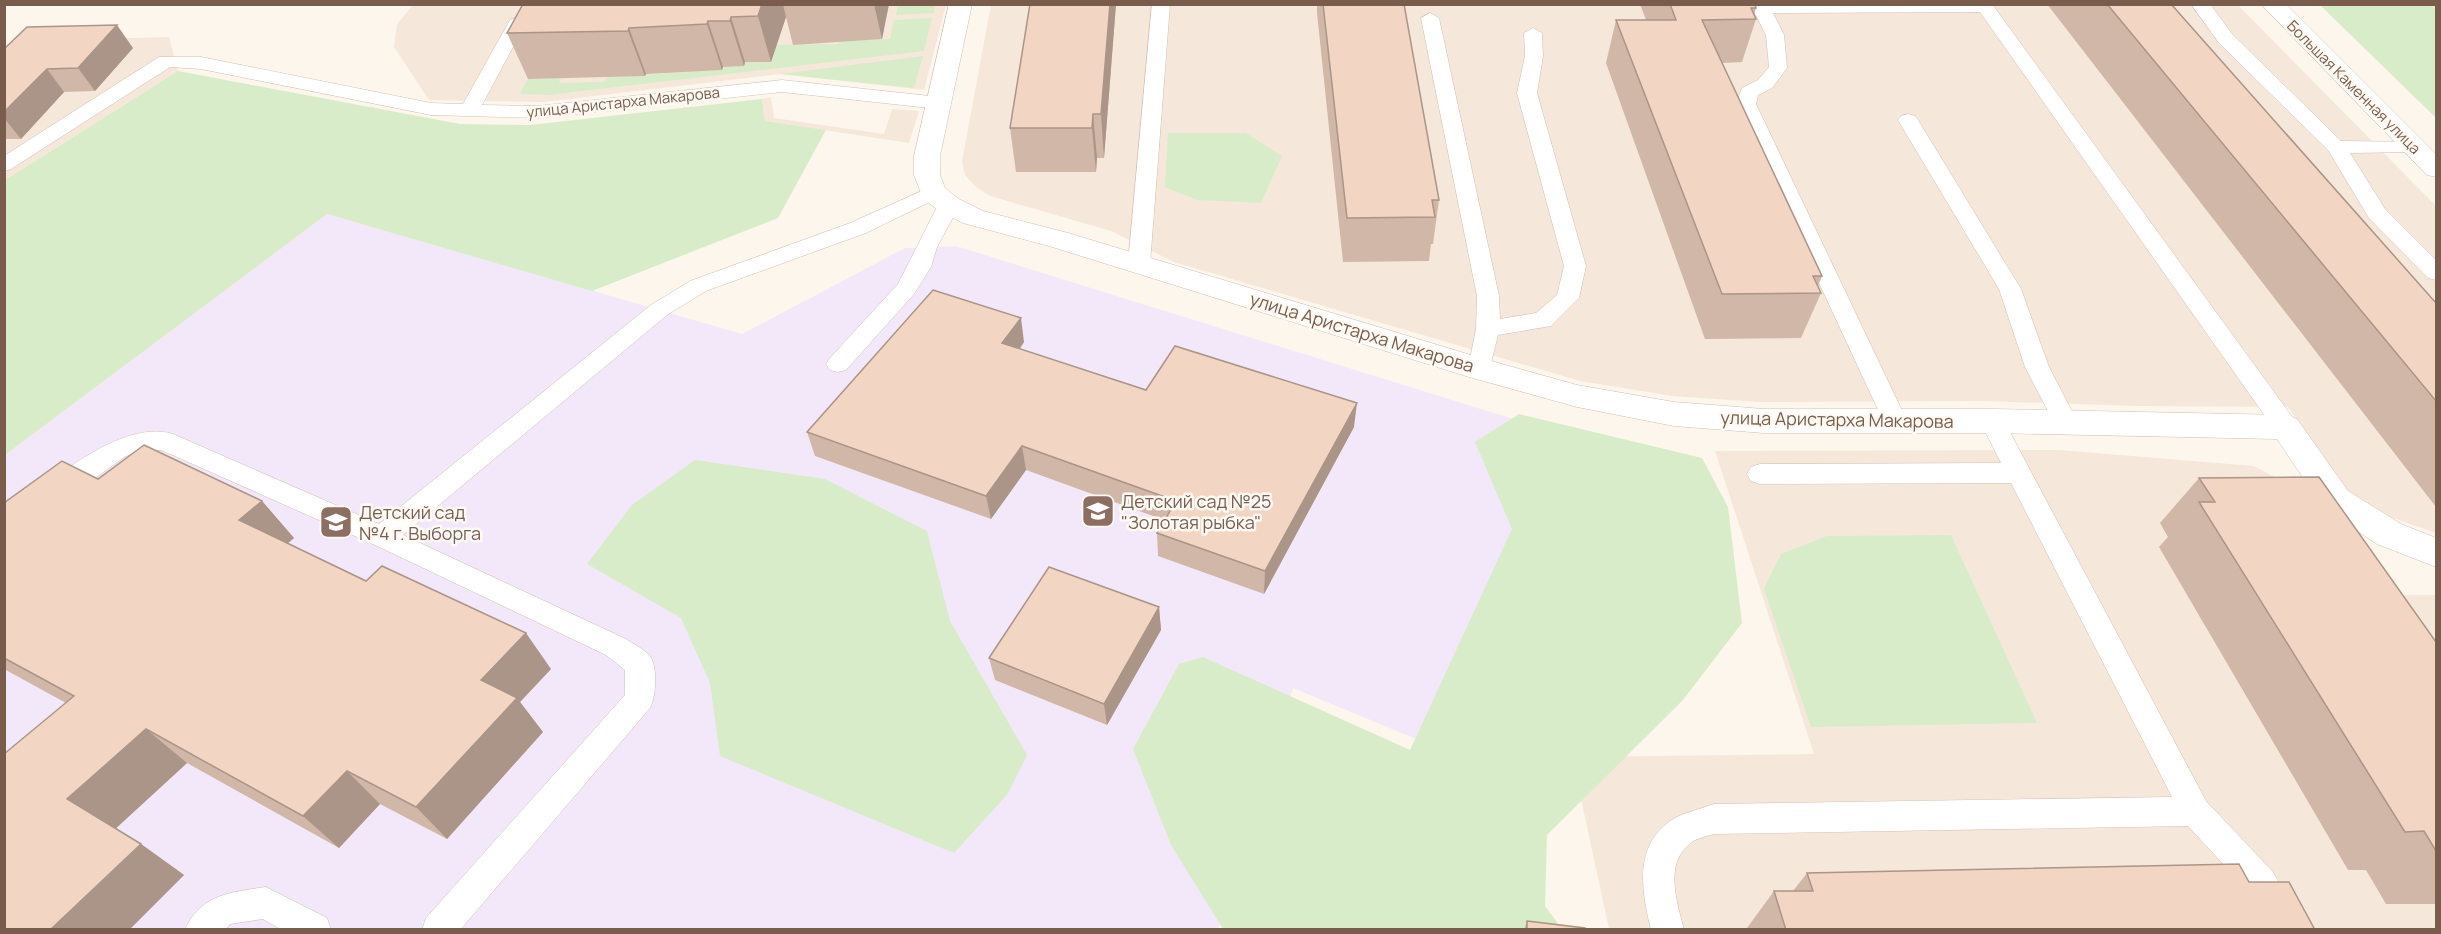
<svg xmlns="http://www.w3.org/2000/svg" width="2441" height="934" font-family="Manrope,sans-serif">
<style>
.residential{fill:#f5e8da}
.education{fill:#f3e8fa}
.green{fill:#d8ecc9}
.lines{fill:none;stroke-linecap:round;stroke-linejoin:round}
.service-casing{stroke:#d1beb0;stroke-width:1}
.minor-casing{stroke:#d1beb0;stroke-width:1}
.service{fill:#fff;fill-rule:evenodd}
.minor{fill:#fff;fill-rule:evenodd}
.wall{fill:#d1b7a8}
.shaded-wall{fill:#aa9588}
.building{fill:#f3d5c3;stroke:#aa9588;stroke-width:1.5}
.labels{text-anchor:middle;dominant-baseline:central;stroke-width:5;stroke-linejoin:round;paint-order:stroke}
.far-street-label{font-size:15px;fill:#7a5c4d;stroke:#fffaf3}
.street-label{font-size:18px;fill:#7a5c4d;stroke:#fffaf3}
.education-label{font-size:18px;fill:#785e54;stroke:#fffaf3;text-anchor:start}
</style>
<rect width="100%" height="100%" fill="#fdf6ec"/>
<path class="residential" d="M413 5H946L924 90 780 74 543 102 429 100 394 47 397 24Z
M991 5H2238L2436 206V533L2393 518 2347 490 2288 407 2138 406 1982 401 1758 402 1672 396 1580 381 1174 262 1111 231 990 196 976 187 965 175 962 161Z
M169 37 178 71 5 180V58L31 41Z
M771 97 774 118 884 134 892 109 919 111 909 143 765 121 762 99Z
M2059 450 2254 466 2292 486 2387 595H2436V929H1609L1572 757 1814 754 1715 451Z"/>
<path class="education" d="M327 214 742 334 905 248 956 246 1561 434 1416 739 1293 688 1218 929 5 930V455Z"/>
<path class="green" d="M898 5V4L935 5 934 13 896 15Z
M2320 5H2436V118Z
M932 18 924 51 548 95 520 94 528 79 561 78 559 83 604 82 607 77 721 70 723 67 743 66 745 62H771L776 45 838 44 839 40 890 39 894 20Z
M923 56 914 88 780 74Z
M178 71 460 124 530 125 762 99 765 121 826 130 778 218 592 291 327 214 5 455V180Z
M1168 133H1246L1282 156 1261 203 1197 200 1165 187Z
M1519 414 1702 458 1728 507 1742 623 1683 700 1547 835 1545 906 1562 929H1223L1171 845 1133 749 1179 664 1203 657 1410 750 1512 529 1475 442Z
M695 460 825 479 927 531 950 621 1027 755 1007 795 954 853 720 756 710 683 681 618 587 564 632 505Z
M1951 535 2037 723 1811 727 1764 589 1781 554 1827 536Z"/>
<g class="lines">
<g class="service-casing">
<path id="service" d="M554 4H585L582 8 523 28 482 105 538 106 782 80 939 97 949 103 939 109 782 92 538 118 431 115 201 69 170 67 11 169 4 171V156L159 57H201L431 103 463 104 510 20Z
M1152 4H1170L1150 264 1147 269 1139 271 1131 269 1128 264Z
M1750 4H1992L2295 421 2298 427 2295 433 2286 436 2277 433 1980 12 1773 13 1784 35 1787 68 1772 88 1758 95 1756 104 1907 421 1904 427 1895 430 1886 427 1736 104 1742 88 1758 80 1769 67 1766 35Z
M2191 4H2210L2233 35 2341 141 2420 142 2423 146 2420 150 2413 152 2350 153 2385 209 2436 260V280L2428 278 2369 218 2328 150 2219 43Z
M1430 13 1439 18 1499 296 1500 319 1536 313 1557 295 1564 266 1517 93 1525 56 1524 33 1533 28 1542 33 1543 56 1537 93 1586 266 1579 298 1551 326 1498 335 1488 375 1480 377 1472 375 1468 369 1476 329 1477 296 1421 18Z
M1908 114 1915 116 1918 120 2021 289 2049 367 2078 423 2075 429 2066 432 2057 429 2054 423 2025 367 1999 289 1898 120 1901 116Z
M933 186 940 187 943 192 940 197 866 233 706 291 667 315 403 535 626 639C633 644 644 649 650 656 658 668 656 696 650 708L460 930H422L426 918 625 695V670L606 655 373 544 161 450H141L124 457 13 538 4 541V516C47 486 118 418 173 434L379 524 651 305 690 281 850 223Z
M949 198 956 200 960 205 937 247 931 267 914 294 846 370 838 372 830 370 826 364 830 358 898 284 938 205 942 200Z
M1992 412 2001 415 2004 421 2206 801 2273 872 2304 930H2270L2251 894 2188 826 1714 834C1707 836 1697 838 1692 842 1663 862 1677 902 1684 930H1651C1642 892 1633 848 1670 821 1681 813 1701 809 1714 804L2172 797 2011 483 1760 484 1751 481 1747 474 1751 467 1760 464 2001 463 1980 421 1983 415Z
M266 887 327 918 331 930H282L263 919 230 924 225 930H185C200 894 232 892 266 887Z"/>
</g>
<g class="minor-casing">
<path id="minor" d="M949 4H972L940 156V175L945 188 959 199 983 211 1068 233 1484 359 1577 385 1674 402 1764 409H1992L2286 415 2297 419 2348 491 2401 524 2436 538V567L2377 544 2324 509 2277 439 1992 433H1764L1674 426 1577 407 1469 377 1049 246 963 223 939 211 923 198 914 175V156Z
M2261 4H2286L2436 154V177L2427 175Z"/>
</g>
<use href="#service" class="service"/>
<use href="#minor" class="minor"/>
</g>
<path class="wall" d="M523 4H889L882 39 793 45 786 17 771 62H745L744 66 723 67 722 70 646 74 645 76 528 79 507 33Z
M1116 4 1104 158H1097L1096 172H1016L1010 128Z
M1317 4H1404L1439 200 1433 244H1431L1429 261 1343 262 1317 13Z
M1640 4H1755L1756 8 1754 15 1756 19 1742 62 1722 63 1822 276 1818 286 1821 293 1801 338 1705 339 1606 63 1616 20H1646Z
M2047 4H2171L2436 303V507Z
M133 48 95 91 64 92 21 139H4V49Z
M1024 342 1020 349 1146 390 1354 427 1264 594 1158 556 1157 533 1164 520 1026 470 991 519 815 456 807 432Z
M2199 478 2436 642V904H2386L2366 870H2348L2159 547 2168 537 2160 523Z
M98 479 262 501 294 538 288 543 551 669 520 702 543 732 447 839 380 804 339 848 187 763 116 828 141 844 184 875 129 930H4L66 703 4 669V503Z
M1159 607 1161 630 1107 725 995 680 989 658Z
M1807 873 2249 882 2315 930H1747V928L1774 891H1793Z
M1527 921 1585 930H1524Z"/>
<path class="shaded-wall" d="M762 4H783L786 17 771 62 758 16Z
M874 4H889L882 39Z
M1110 4H1116L1104 158 1101 114Z
M731 17 745 62 744 66 730 21Z
M708 21 723 67 722 70 707 24Z
M117 25 133 48 95 91 78 68Z
M629 28 646 74 645 76 628 31Z
M47 69 64 92 21 139 4 118V112Z
M1093 114 1097 158 1096 172 1092 128Z
M1021 318 1024 342 1006 367 1002 343Z
M1357 403 1354 427 1264 594 1265 571Z
M1022 446 1026 470 991 519 986 496Z
M262 501 294 538 272 557 239 520Z
M1159 607 1161 630 1107 725 1104 704Z
M526 633 551 669 520 702 543 732 447 839 416 807 481 680Z
M146 729 187 763 112 832 67 799Z
M347 771 380 804 339 848 303 816Z
M141 844 184 875 129 930H50Z"/>
<path class="building" d="M523 4H762L758 16 731 17 730 21H708L707 24 629 28 628 31 507 33Z
M1030 4H1110L1101 114H1093L1092 128H1010Z
M1323 4H1404L1439 200H1432L1435 217 1347 218Z
M1670 4H1755L1756 8H1751L1756 19 1702 20 1822 276H1813L1821 293 1722 294 1616 20H1676Z
M2107 4H2171L2436 303V401Z
M117 25 78 68 47 69 4 112V49L27 27Z
M933 290 1021 318 1002 343 1146 390 1175 346 1357 403 1265 571 1157 533 1176 501 1022 446 986 496 807 432Z
M144 445 262 501 239 520 366 581 382 566 526 633 481 680 517 698 416 807 347 771 303 816 146 729 67 799 141 844 50 930H4V754L74 696 4 658V503L62 461 98 479Z
M2319 477 2436 642V851L2424 831 2405 832 2199 502H2215L2199 478Z
M1049 567 1159 607 1104 704 989 658Z
M2239 864 2249 882H2289L2315 930H1786L1774 891H1813L1807 873Z
M1527 921 1585 928V930H1527Z"/>
<defs>
<g id="school-square" transform="scale(1.725)"><rect x="-9" y="-9" width="18" height="18" rx="4" fill="#8d6e63" stroke="#fffaf3"/><path d="M0-5L7-2L0 1L-7-2ZM-4 1L0 2.5L4 1V4Q0 6-4 4Z" fill="#fff"/></g>
</defs>
<g fill-rule="evenodd">
<use href="#school-square" x="1098" y="511"/>
<use href="#school-square" x="336" y="522"/>
</g>
<g class="labels">
<g class="far-street-label">
<text transform="translate(2354 87) rotate(45)">Большая Каменная улица</text>
<text transform="translate(623 102) rotate(-6)">улица Аристарха Макарова</text>
</g>
<g class="street-label">
<text transform="translate(1362 332) rotate(17)">улица Аристарха Макарова</text>
<text transform="translate(1837 419) rotate(1)">улица Аристарха Макарова</text>
</g>
<g class="education-label">
<text x="1121" y="501">Детский сад №25<tspan x="1121" dy="21">"Золотая рыбка"</tspan></text>
<text x="359" y="512">Детский сад<tspan x="359" dy="21">№4 г. Выборга</tspan></text>
</g>
</g>
<rect width="2441" height="934" fill="none" stroke="#7a5c4d" stroke-width="12"/>
</svg>
